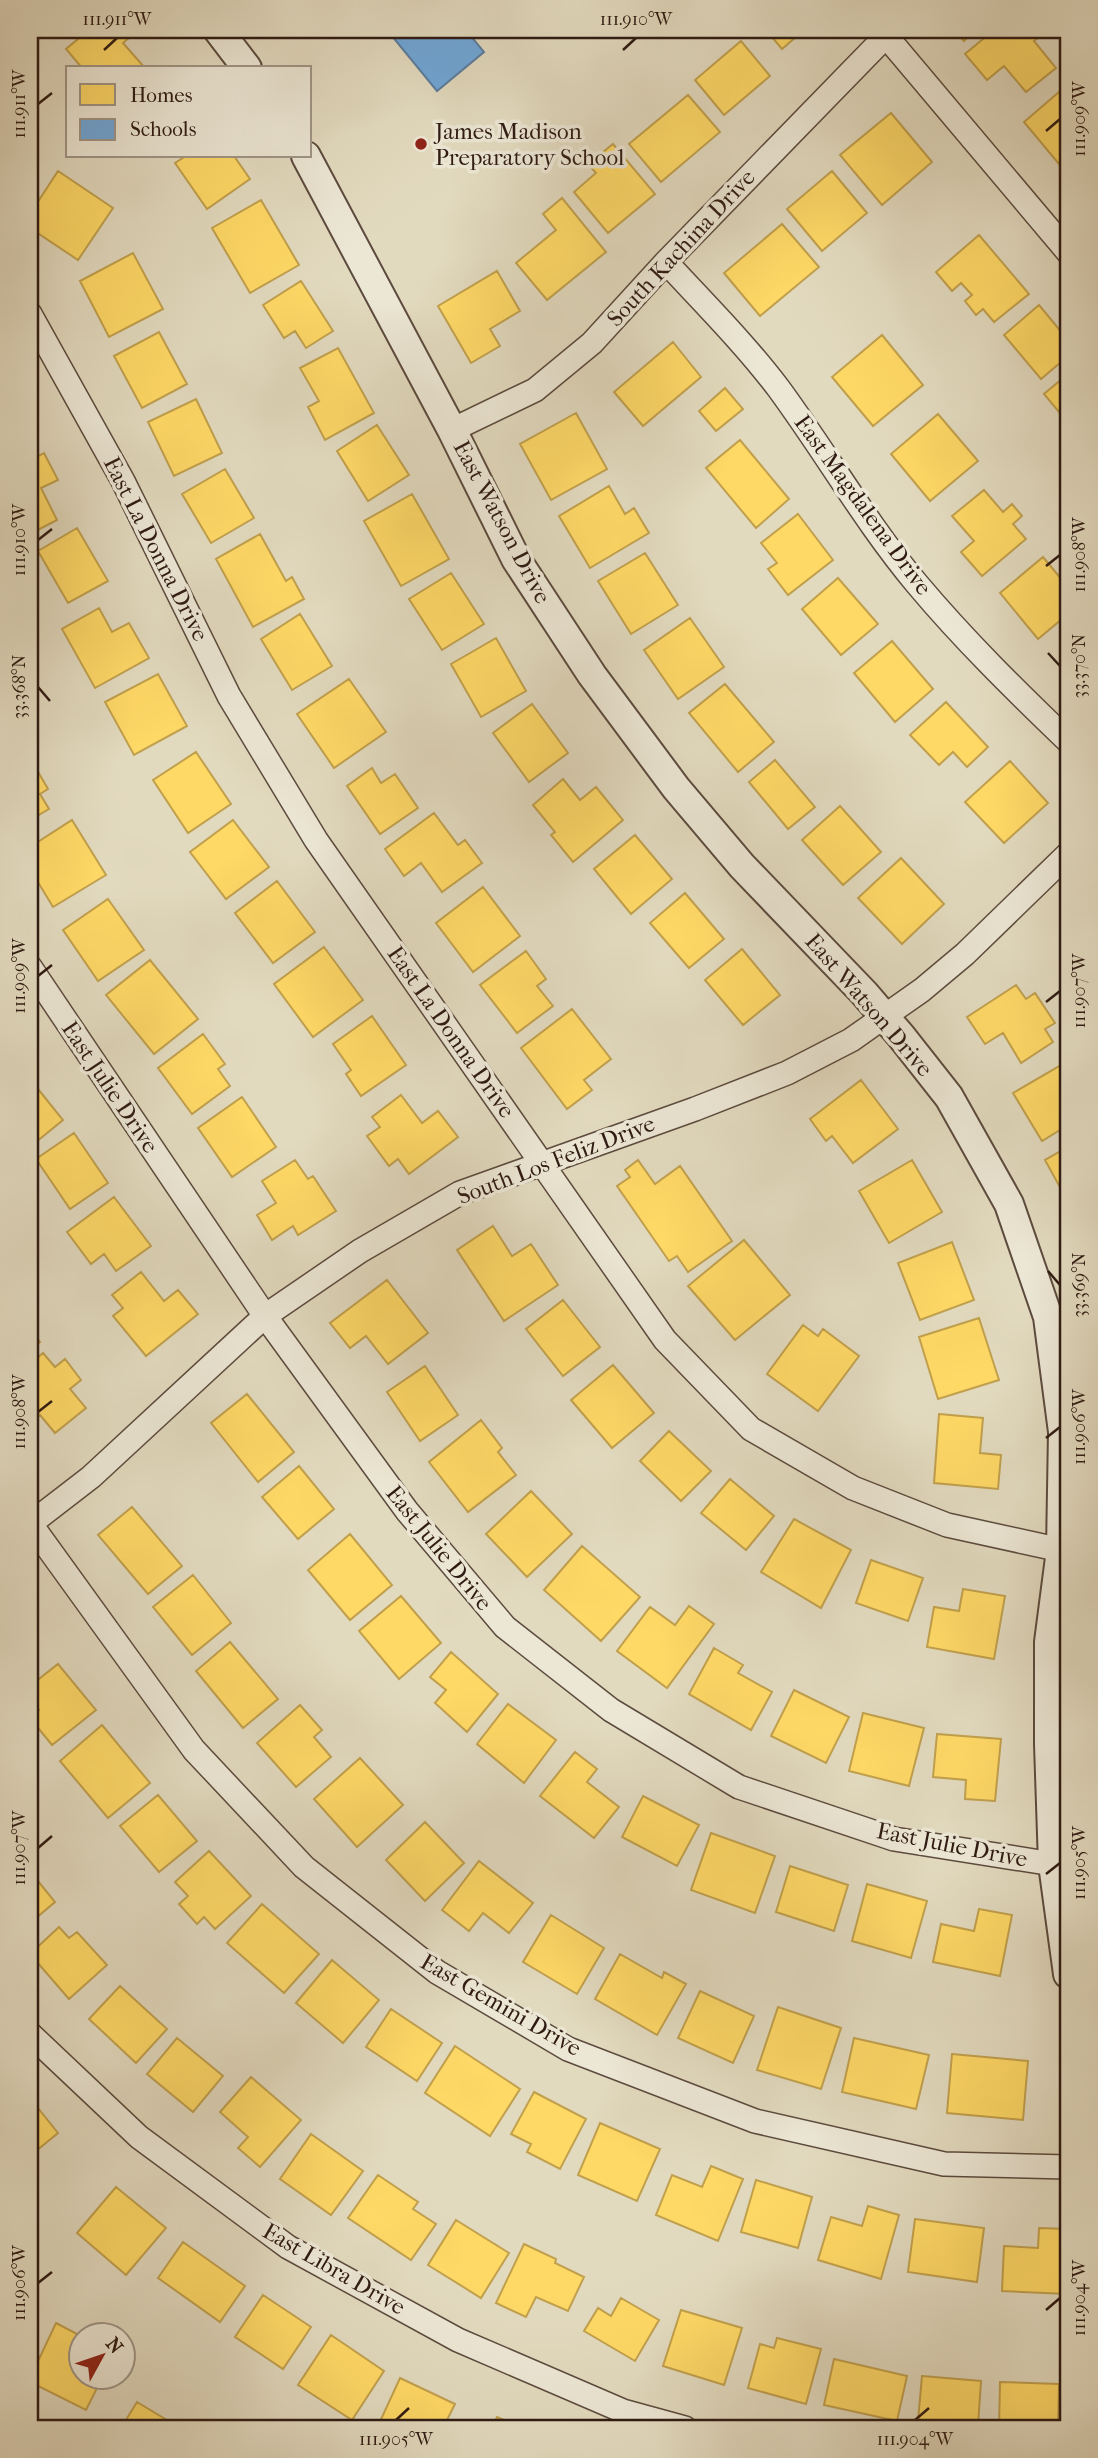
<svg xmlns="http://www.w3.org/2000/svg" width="1098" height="2458" font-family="'IM FELL French Canon',serif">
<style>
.homes{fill:#ffd966;stroke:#c1a04d;stroke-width:2}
.schools{fill:#6fa8dc;stroke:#5c7ea0;stroke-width:2}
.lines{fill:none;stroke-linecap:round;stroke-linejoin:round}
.minor-casing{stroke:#5c4b3e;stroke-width:26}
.tertiary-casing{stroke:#5c4b3e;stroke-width:32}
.minor{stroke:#ece7d5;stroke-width:23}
.tertiary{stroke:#ece7d5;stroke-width:28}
.ticks{fill:none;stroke:#2f1b13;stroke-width:2.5}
.poi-dot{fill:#8f2418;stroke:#ece7d5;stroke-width:2.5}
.labels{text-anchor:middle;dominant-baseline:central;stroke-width:7;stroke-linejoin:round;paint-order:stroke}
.poi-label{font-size:23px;fill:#2f1b13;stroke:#ece7d5;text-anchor:start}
.street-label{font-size:23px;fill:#2f1b13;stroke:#ece7d5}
.neatline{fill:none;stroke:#2f1b13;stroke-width:2.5}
.ticks-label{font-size:18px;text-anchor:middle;fill:#2f1b13}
</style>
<rect width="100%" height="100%" fill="#e2dabf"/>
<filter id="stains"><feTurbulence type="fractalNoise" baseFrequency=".00286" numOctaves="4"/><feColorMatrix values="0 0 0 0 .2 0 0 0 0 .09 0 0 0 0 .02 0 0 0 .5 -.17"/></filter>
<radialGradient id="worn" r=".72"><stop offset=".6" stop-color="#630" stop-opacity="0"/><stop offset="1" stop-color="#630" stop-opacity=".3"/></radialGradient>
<path class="homes" d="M89 30H138L123 43 145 68H82L66 49Z
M766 30H804L782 49Z
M953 30H975L964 41Z
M994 30H1036L1041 35 1034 41 1056 68 1026 92 1004 66 987 80 965 54Z
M741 41 770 76 724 115 695 80Z
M1066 86 1068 166 1064 170 1024 122Z
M688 95 720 132 661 182 629 144Z
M891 113 932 162 882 205 840 155Z
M613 144 655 194 608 233 574 192 596 173 588 164Z
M186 156H234L250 179 207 209 175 163Z
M58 171 113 208 78 260 30 228V214Z
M832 171 867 213 822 251 787 209Z
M562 198 606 252 547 300 516 263 556 230 543 214Z
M261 200 299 265 250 293 212 228Z
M782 224 819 267 760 316 724 273Z
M979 235 1029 294 994 322 983 309 976 315 965 301 972 295 961 283 952 291 936 272Z
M133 253 163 309 109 337 80 281Z
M497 271 520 311 490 329 500 346 471 363 438 306Z
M301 281 333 331 306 348 295 331 284 338 263 305Z
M1039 305 1068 340V356L1041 379 1004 335Z
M159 332 187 384 142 408 114 356Z
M882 335 923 385 873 426 832 377Z
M673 342 701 377 643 426 614 392Z
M338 348 374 413 325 440 308 407 319 401 300 368Z
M1068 374V423L1044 394Z
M725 388 743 409 716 431 699 411Z
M196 399 222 453 174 476 148 422Z
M576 413 607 469 551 500 520 444Z
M938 414 978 461 930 501 891 454Z
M377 425 409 475 368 501 337 451Z
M740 440 789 499 756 528 706 468Z
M44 453 58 480 41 488 57 520 30 534V460Z
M225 469 254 518 211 543 182 494Z
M609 486 625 514 634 508 649 533 590 568 559 516Z
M984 490 1003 512 1012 504 1022 516 1013 524 1026 539 982 576 961 552 974 541 952 516Z
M412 494 449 559 401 586 364 521Z
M798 514 833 560 788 595 768 569 777 563 761 543Z
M77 528 108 581 68 603 38 551Z
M260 534 286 581 292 577 304 599 253 627 216 559Z
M645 553 678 605 631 634 598 581Z
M1043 557 1062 580 1068 575V614L1038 639 1000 593Z
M451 573 484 624 442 650 409 599Z
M838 578 878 624 841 655 802 609Z
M99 608 112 632 129 623 149 658 95 688 62 629Z
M300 614 332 666 292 690 261 639Z
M690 618 724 667 678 699 644 650Z
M496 638 526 691 481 717 451 664Z
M892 641 933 689 895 722 854 673Z
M158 674 187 726 134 755 105 702Z
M349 679 386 732 334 768 297 714Z
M725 684 774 742 738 772 689 713Z
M946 702 988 747 967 767 953 752 939 765 910 735Z
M532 704 568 753 529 782 493 733Z
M196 752 231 804 188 833 153 780Z
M30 758 48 789 40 794 49 809 30 820Z
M775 760 815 807 788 829 749 782Z
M1010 761 1048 803 1004 843 965 802Z
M372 768 381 783 395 774 418 808 380 834 347 786Z
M563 779 580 800 596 787 623 820 573 862 551 835 555 832 533 805Z
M840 806 881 852 843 885 802 840Z
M434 813 458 845 465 840 482 863 442 892 421 863 404 876 385 849Z
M72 820 106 875 53 907 30 869V847Z
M233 820 269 867 226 899 190 852Z
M635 835 672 879 631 914 594 869Z
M901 858 944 904 902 944 858 898Z
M277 881 315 932 273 963 235 913Z
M483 887 520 936 473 972 436 923Z
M685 893 724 939 689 968 650 923Z
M108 899 144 950 98 981 63 930Z
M324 947 363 1000 313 1037 274 984Z
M742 949 780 995 743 1025 705 980Z
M526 951 546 979 537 986 553 1006 517 1033 480 985Z
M150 960 198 1019 154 1054 106 995Z
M1016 985 1026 999 1035 993 1055 1023 1045 1029 1053 1042 1021 1063 1003 1033 985 1044 967 1017Z
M572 1009 611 1059 584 1080 592 1090 567 1109 521 1048Z
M372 1016 406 1065 361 1096 346 1074 351 1070 333 1044Z
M203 1034 225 1064 218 1069 230 1086 192 1114 158 1068Z
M1063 1064 1068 1073V1125L1042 1141 1013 1093Z
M30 1079 63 1120 30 1147Z
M861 1080 898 1129 853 1163 832 1136 826 1141 810 1119Z
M401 1095 422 1123 438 1111 458 1137 409 1174 398 1159 389 1166 367 1136 380 1127 372 1117Z
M242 1097 276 1147 232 1177 198 1128Z
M74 1133 108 1183 70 1209 36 1159Z
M1068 1147V1202L1045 1160Z
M295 1160 308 1179 313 1176 336 1211 298 1235 293 1226 272 1240 257 1215 276 1203 262 1181Z
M638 1160 655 1184 680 1166 732 1241 688 1272 677 1256 669 1261 617 1186 630 1177 625 1170Z
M912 1160 942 1212 889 1243 859 1191Z
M114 1197 151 1246 116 1271 104 1254 91 1264 67 1232Z
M493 1226 512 1256 531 1244 558 1285 504 1321 457 1250Z
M744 1240 790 1295 735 1340 688 1286Z
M952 1242 974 1300 920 1320 898 1263Z
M141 1272 164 1301 178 1290 198 1314 146 1356 113 1316 123 1308 112 1295Z
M387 1280 428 1333 388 1364 366 1336 350 1348 330 1323Z
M563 1300 600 1347 563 1376 526 1329Z
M979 1318 999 1380 938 1399 919 1337Z
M803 1325 818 1336 823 1329 859 1356 818 1411 767 1374Z
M30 1329 40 1342 30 1349Z
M43 1353 55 1367 65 1359 81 1380 70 1389 86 1408 55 1433 40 1415 30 1423V1364Z
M613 1365 654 1413 612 1448 571 1400Z
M425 1366 458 1415 420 1441 387 1392Z
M247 1394 294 1452 258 1482 211 1423Z
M939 1414 983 1418 980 1453 1001 1455 998 1489 934 1483Z
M481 1420 502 1448 498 1452 516 1475 468 1512 429 1462Z
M669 1431 711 1471 681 1501 640 1461Z
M299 1466 334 1509 298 1539 262 1497Z
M730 1479 774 1516 746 1550 701 1513Z
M531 1491 572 1534 527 1577 486 1534Z
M132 1507 182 1566 148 1594 98 1535Z
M794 1519 851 1550 821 1608 761 1572Z
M350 1534 392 1585 350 1620 308 1570Z
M582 1546 640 1597 601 1641 544 1590Z
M871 1560 923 1578 908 1621 856 1603Z
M193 1575 231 1623 192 1655 153 1607Z
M963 1589 1005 1596 994 1659 927 1647 934 1607 959 1611Z
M401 1596 441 1643 399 1679 359 1631Z
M689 1606 714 1624 667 1688 617 1651 650 1607 675 1625Z
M230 1642 278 1699 243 1728 196 1671Z
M714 1648 743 1665 738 1673 772 1692 751 1730 689 1694Z
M451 1652 498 1694 467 1732 435 1703 446 1690 430 1677Z
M58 1664 96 1710 52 1745 30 1718 39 1710 30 1699V1686Z
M794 1690 849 1717 826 1763 771 1736Z
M508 1704 556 1740 524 1783 477 1744Z
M300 1705 322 1730 314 1737 331 1757 296 1787 257 1743Z
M863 1713 924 1728 909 1786 849 1771Z
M102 1725 150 1783 108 1818 60 1761Z
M937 1734 1001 1739 995 1801 965 1799 966 1780 933 1777Z
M575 1752 597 1769 587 1782 619 1807 594 1838 540 1796Z
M360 1758 403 1805 357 1847 314 1799Z
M158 1795 197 1841 159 1872 120 1826Z
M643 1796 699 1825 677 1866 622 1837Z
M425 1822 464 1863 425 1901 386 1860Z
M711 1833 775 1856 755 1913 691 1890Z
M209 1851 251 1896 215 1929 204 1917 197 1924 179 1904 188 1896 175 1882Z
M479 1861 533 1903 509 1933 483 1913 469 1931 442 1910Z
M790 1866 848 1885 834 1931 776 1912Z
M30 1871 55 1902 30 1923Z
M867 1884 927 1901 911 1958 852 1941Z
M262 1904 319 1954 284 1993 227 1943Z
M979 1909 1012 1915 1000 1976 933 1962 941 1924 974 1931Z
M551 1915 604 1948 577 1994 523 1962Z
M59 1927 69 1938 77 1932 107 1965 69 1999 30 1954Z
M620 1954 662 1978 664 1972 686 1984 657 2035 595 1999Z
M332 1960 379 2000 343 2043 296 2003Z
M120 1986 167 2029 136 2063 89 2019Z
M700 1991 754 2016 733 2063 678 2038Z
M778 2007 841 2028 821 2089 757 2070Z
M391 2009 442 2043 417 2081 366 2047Z
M177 2038 223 2076 193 2112 147 2074Z
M854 2038 929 2055 916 2109 842 2092Z
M455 2046 520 2089 490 2136 425 2093Z
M952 2054 1028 2061 1023 2120 947 2113Z
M251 2077 301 2120 260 2167 238 2148 248 2137 220 2112Z
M534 2092 586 2119 560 2169 527 2152 531 2144 511 2134Z
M30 2098 58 2133 30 2156Z
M600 2123 660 2149 637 2201 578 2175Z
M311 2134 363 2171 331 2215 280 2179Z
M711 2166 743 2179 718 2241 656 2215 672 2175 702 2187Z
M378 2175 418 2202 413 2209 436 2224 411 2260 348 2218Z
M756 2180 812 2197 798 2248 741 2232Z
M116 2187 166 2228 126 2275 77 2233Z
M868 2206 899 2215 881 2279 818 2260 831 2217 862 2226Z
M915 2219 984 2228 977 2282 908 2272Z
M456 2220 509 2253 481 2298 428 2265Z
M1039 2228 1068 2229 1067 2294 1002 2291 1004 2246 1038 2248Z
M183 2242 245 2286 220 2322 158 2278Z
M524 2244 556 2259 555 2263 584 2277 568 2311 536 2297 526 2317 496 2303Z
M263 2295 311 2327 283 2369 235 2337Z
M621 2298 659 2320 635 2361 584 2331 598 2308 611 2316Z
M681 2310 742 2328 724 2385 663 2366Z
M56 2323 81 2336 80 2378H102L86 2410 30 2382V2378Z
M331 2335 384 2371 352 2420 298 2385Z
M777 2338 821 2349 806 2404 748 2388 760 2344 774 2348Z
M834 2359 907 2376 897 2421 824 2405Z
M922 2376 981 2381 978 2426 918 2421Z
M400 2378 455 2404 443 2428H377Z
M1000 2382 1059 2384 1058 2428H999Z
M137 2402 180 2428H121Z
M497 2417 523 2428H492Z"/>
<path class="schools" d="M387 30H466L484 52 437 91Z"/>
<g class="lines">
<g class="minor-casing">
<path id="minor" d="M666 262C704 303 745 344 779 389 826 453 866 523 917 584 964 640 1016 691 1068 741
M30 314 123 481 229 696 316 840 665 1340 751 1429 853 1488 947 1525 1061 1550
M452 430 535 390 592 343 666 262 886 36 1068 252
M30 967 265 1316 407 1511 505 1627 611 1710 739 1787 894 1839 1053 1864
M30 1523 194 1750 304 1867 437 1972 568 2049 755 2121 944 2164 1068 2167
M30 1524 91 1477 265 1316 360 1251 460 1193 695 1109 787 1073 851 1040 922 990 965 954 1068 854
M30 2034 139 2137 288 2247 458 2340 623 2411 685 2428"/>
</g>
<g class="tertiary-casing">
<path id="tertiary" d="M218 30 247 68
M306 156 452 430 516 559 592 675 676 788 742 866 864 993 901 1036 949 1097 1009 1204 1048 1317 1063 1432 1061 1550 1049 1642V1744L1053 1864 1068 1974"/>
</g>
<use href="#minor" class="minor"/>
<use href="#tertiary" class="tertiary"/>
</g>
<path class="ticks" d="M104 50 117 38M623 50 636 38M38 104 52 93M1046 131 1060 119M38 540 52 529M1046 566 1060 555M1048 653 1060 666M38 687 50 701M38 976 52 965M1046 1002 1060 991M1048 1271 1060 1285M38 1412 52 1401M1046 1438 1060 1427M38 1848 52 1836M1046 1874 1060 1863M38 2283 52 2272M1046 2310 1060 2298M396 2420 409 2408M915 2420 929 2408"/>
<circle class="poi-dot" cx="421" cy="144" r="7"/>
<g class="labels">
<g class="poi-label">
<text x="435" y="131">James Madison<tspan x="435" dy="26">Preparatory School</tspan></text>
</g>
<g class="street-label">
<text transform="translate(681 248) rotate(-47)">South Kachina Drive</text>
<text transform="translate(863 505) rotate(54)">East Magdalena Drive</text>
<text transform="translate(502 522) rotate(62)">East Watson Drive</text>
<text transform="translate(156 549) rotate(63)">East La Donna Drive</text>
<text transform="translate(869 1005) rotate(49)">East Watson Drive</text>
<text transform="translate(451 1032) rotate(55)">East La Donna Drive</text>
<text transform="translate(110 1087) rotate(56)">East Julie Drive</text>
<text transform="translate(556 1160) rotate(-21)">South Los Feliz Drive</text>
<text transform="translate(439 1548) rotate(51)">East Julie Drive</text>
<text transform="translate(952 1845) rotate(11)">East Julie Drive</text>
<text transform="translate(501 2005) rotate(30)">East Gemini Drive</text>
<text transform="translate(334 2269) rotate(30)">East Libra Drive</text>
</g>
</g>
<rect width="1098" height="2458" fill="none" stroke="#e2dabf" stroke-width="77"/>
<rect x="66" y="66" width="245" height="91" fill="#ece7d5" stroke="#a09587" stroke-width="2"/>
<rect x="80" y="84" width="35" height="21" fill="#ffd966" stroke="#a09587" stroke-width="2"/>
<text x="130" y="102" font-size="21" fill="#2f1b13">Homes</text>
<rect x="80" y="119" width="35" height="21" fill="#6fa8dc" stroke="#a09587" stroke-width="2"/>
<text x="130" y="136" font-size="21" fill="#2f1b13">Schools</text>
<g transform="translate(102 2356) rotate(50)"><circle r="33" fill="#ece7d5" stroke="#a09587" stroke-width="2"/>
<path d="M0-5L12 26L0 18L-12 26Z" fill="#8f2418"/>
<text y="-10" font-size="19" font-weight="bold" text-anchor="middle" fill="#2f1b13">N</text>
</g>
<rect x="38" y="38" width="1022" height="2382" class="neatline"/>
<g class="ticks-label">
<text x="117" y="25">111.911°W</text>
<text x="636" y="25">111.910°W</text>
<text transform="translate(19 104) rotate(-90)" y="6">111.911°W</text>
<text transform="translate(1079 119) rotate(-90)" y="6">111.909°W</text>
<text transform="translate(19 540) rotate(-90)" y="6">111.910°W</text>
<text transform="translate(1079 555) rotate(-90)" y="6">111.908°W</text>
<text transform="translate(1079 666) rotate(-90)" y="6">33.370°N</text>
<text transform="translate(19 687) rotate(-90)" y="6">33.368°N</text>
<text transform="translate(19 976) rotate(-90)" y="6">111.909°W</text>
<text transform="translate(1079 991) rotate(-90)" y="6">111.907°W</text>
<text transform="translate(1079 1285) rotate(-90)" y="6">33.369°N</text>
<text transform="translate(19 1412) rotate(-90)" y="6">111.908°W</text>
<text transform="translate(1079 1427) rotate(-90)" y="6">111.906°W</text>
<text transform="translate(19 1848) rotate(-90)" y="6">111.907°W</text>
<text transform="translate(1079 1863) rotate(-90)" y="6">111.905°W</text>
<text transform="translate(19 2283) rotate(-90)" y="6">111.906°W</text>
<text transform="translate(1079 2298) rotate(-90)" y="6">111.904°W</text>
<text x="396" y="2445">111.905°W</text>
<text x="915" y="2445">111.904°W</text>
</g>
<rect width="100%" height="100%" filter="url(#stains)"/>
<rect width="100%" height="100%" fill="url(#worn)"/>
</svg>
